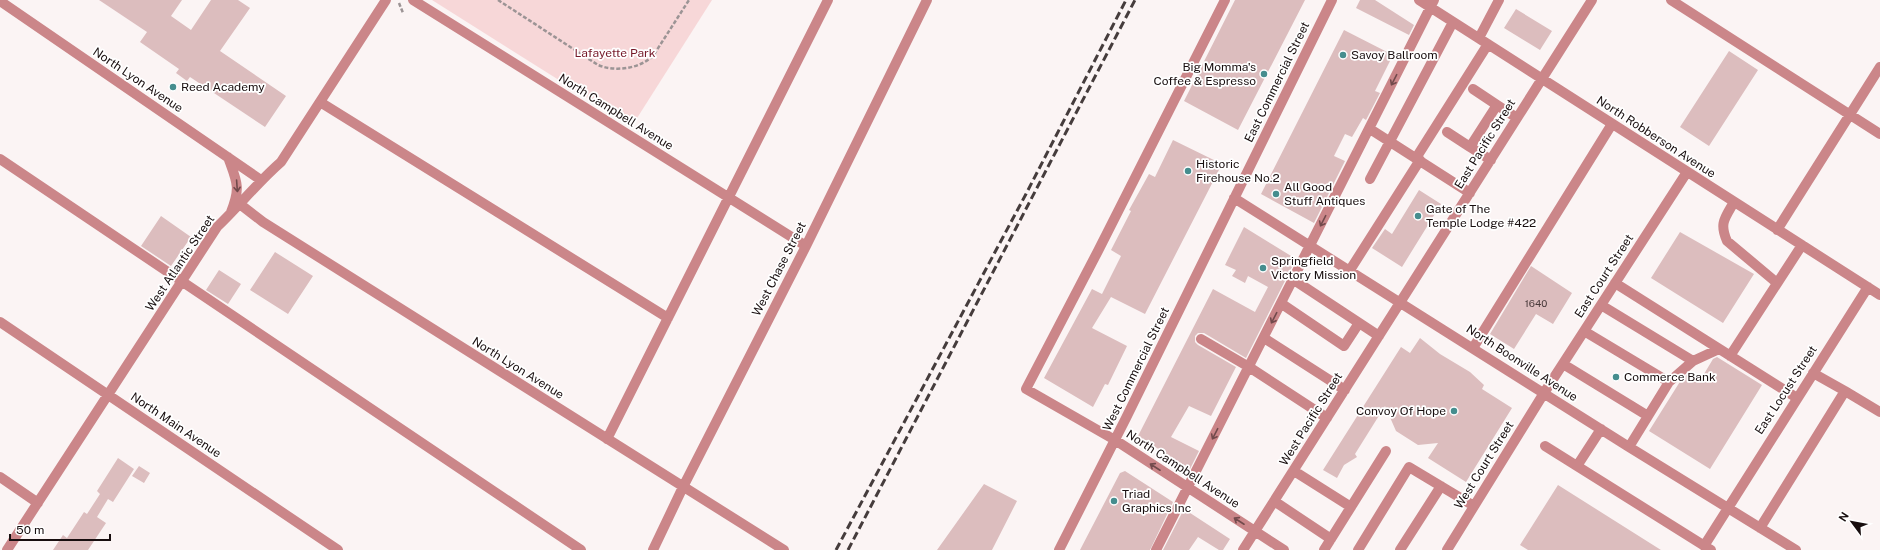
<svg xmlns="http://www.w3.org/2000/svg" width="1880" height="550" font-family="'Public Sans',sans-serif">
<style>
.green{fill:#f7d7d8}
.building{fill:#dcbdbe}
.lines{fill:none;stroke-linecap:round;stroke-linejoin:round}
.path{stroke:#9c9495;stroke-width:2.5;stroke-dasharray:4 2;stroke-linecap:butt}
.minor{stroke:#cb8689;stroke-width:10}
.rail{stroke:#453c3c;stroke-width:3;stroke-dasharray:8 4;stroke-linecap:butt}
.oneway{stroke:#724a4c}
.poi-dot{fill:#458d8e;stroke:#fff;stroke-width:1.5}
.labels{text-anchor:middle;dominant-baseline:central;stroke-width:3.5;stroke-linejoin:round;paint-order:stroke}
.number-label{font-size:10px;fill:#493a3b}
.park-label{font-size:12px;fill:#751828;stroke:#fff}
.poi-label{font-size:12px;fill:#180e0f;stroke:#fff;text-anchor:start}
.street-label{font-size:12px;fill:#180e0f;stroke:#fff}
</style>
<rect width="100%" height="100%" fill="#fbf4f4"/>
<path class="green" d="M432 0H712L632 126Z"/>
<path class="building" d="M99 0H182L171 16 191 30 211 0H238L250 8 220 51 286 96 265 127 190 77 187 81 176 73 179 69 140 42 147 32Z
M1235 0H1305L1238 130 1184 101Z
M1360 0H1375L1414 25 1409 35 1356 8Z
M1516 9 1552 31 1540 50 1504 28Z
M1344 30 1393 55 1375 91 1380 93 1366 120 1363 118 1352 137 1345 134 1334 156 1345 161 1314 223 1261 194Z
M1729 51 1758 70 1709 146 1680 127Z
M1173 140 1222 164 1145 314 1111 297 1092 328 1127 346 1108 385 1105 384 1093 407 1044 378 1092 289 1102 294 1121 256 1111 250 1131 211 1129 210 1149 174 1155 177Z
M1419 190 1441 204 1402 267 1372 248 1385 229 1392 234Z
M161 216 191 237 171 266 141 246Z
M1244 227 1296 259 1246 358 1204 333H1198L1195 336V342L1198 345 1236 367 1211 416 1189 406 1171 437 1199 451 1190 469 1138 436 1213 289 1255 312 1268 287 1248 276 1245 283 1232 276 1236 270 1225 265Z
M1680 232 1754 274 1723 323 1651 278Z
M275 252 313 276 288 314 250 290Z
M1531 266 1572 293 1553 324 1536 314 1514 349 1490 334Z
M219 270 241 284 228 304 206 290Z
M1420 338 1440 354 1470 372 1484 385 1482 389 1512 408 1466 482 1428 458 1438 443 1418 445 1396 431 1385 406 1355 454 1357 457 1344 465 1337 478 1323 470 1401 347 1410 353Z
M1717 357 1762 385 1710 469 1649 431 1681 380 1690 372 1701 379 1713 359Z
M118 458 134 469 113 502 108 499 97 517 106 523 88 550H53L63 535 67 538 84 512 87 514 100 494 97 491Z
M139 466 150 473 144 483 132 476Z
M1125 471 1173 502 1150 550H1080L1120 473Z
M984 484 1017 501 992 550H937Z
M1558 485 1661 550H1528L1520 545Z
M1184 509 1230 539 1223 550H1219L1198 537 1189 550H1163Z"/>
<g class="lines">
<path class="path" d="M498 0 598 65C615 72 639 69 653 56L689 0
M399 3 403 13"/>
<path class="minor" d="M413 0 806 246
M1225 0 1098 251 1026 389 1115 440 1284 550
M1419 0 1880 295
M1671 0 1880 134
M0 1 261 180
M1479 38 1499 0
M1473 89 1497 105
M320 102 668 318
M1370 129 1470 193
M1447 132 1470 147
M228 157C237 182 241 187 231 212
M1416 158 1488 44
M0 159 581 550
M1491 160 1470 147 1497 105 1517 118
M1370 179 1453 22
M1234 198 1629 447 1796 550
M1734 202C1725 218 1719 223 1727 241L1777 283
M241 205 263 222 784 550
M1777 230 1880 67
M1350 270 1420 160
M1294 280 1379 336
M1615 283 1797 398
M1282 304 1344 346 1359 323
M1601 305 1693 361
M0 322 338 550
M1584 331 1669 382
M1264 338 1345 390
M1201 339 1249 367 1327 418
M1473 348 1612 124
M1730 356 1802 245
M1563 364 1648 416
M1845 391 1880 412
M607 439 828 0
M1545 446 1711 550
M1629 447 1669 382 1693 361 1719 349
M1577 466 1601 429
M1294 471 1351 507
M0 477 38 503
M1274 501 1331 539
M1760 528 1845 391 1813 373
M1704 546 1868 287
M7 550 217 227C239 206 258 182 281 162L386 0
M653 550 683 487 806 246 927 0
M1059 550 1126 418 1332 0
M1156 550 1434 0
M1243 550 1592 0
M1324 550 1386 451
M1358 550 1409 467 1474 506
M1400 550 1441 486
M1447 550 1544 393 1687 172"/>
<path class="rail" d="M836 550 1026 194 1126 0
M848 550 1135 0"/>
</g>
<defs><path id="oneway-shaft" d="M-6 0H5M1.5-3L5.5 0L1.5 3" fill="none" stroke-width="1.6" stroke-linecap="round" stroke-linejoin="round"/></defs>
<g class="oneway">
<use href="#oneway-shaft" transform="translate(1394 80) rotate(117)"/>
<use href="#oneway-shaft" transform="translate(237 186) rotate(86)"/>
<use href="#oneway-shaft" transform="translate(1323 221) rotate(117)"/>
<use href="#oneway-shaft" transform="translate(1274 318) rotate(117)"/>
<use href="#oneway-shaft" transform="translate(1215 434) rotate(117)"/>
<use href="#oneway-shaft" transform="translate(1155 467) rotate(-147)"/>
<use href="#oneway-shaft" transform="translate(1239 521) rotate(-147)"/>
</g>
<g class="poi-dot">
<circle cx="1343" cy="55" r="4"/>
<circle cx="1264" cy="74" r="4"/>
<circle cx="173" cy="87" r="4"/>
<circle cx="1188" cy="171" r="4"/>
<circle cx="1276" cy="194" r="4"/>
<circle cx="1418" cy="216" r="4"/>
<circle cx="1263" cy="268" r="4"/>
<circle cx="1616" cy="377" r="4"/>
<circle cx="1454" cy="411" r="4"/>
<circle cx="1114" cy="501" r="4"/>
</g>
<g class="labels">
<g class="number-label">
<text x="1536" y="303">1640</text>
</g>
<g class="park-label">
<text x="615" y="53">Lafayette Park</text>
</g>
<g class="poi-label">
<text x="1351" y="55">Savoy Ballroom</text>
<text x="1256" y="67" text-anchor="end">Big Momma's<tspan x="1256" dy="14">Coffee &amp; Espresso</tspan></text>
<text x="181" y="87">Reed Academy</text>
<text x="1196" y="164">Historic<tspan x="1196" dy="14">Firehouse No.2</tspan></text>
<text x="1284" y="187">All Good<tspan x="1284" dy="14">Stuff Antiques</tspan></text>
<text x="1426" y="209">Gate of The<tspan x="1426" dy="14">Temple Lodge #422</tspan></text>
<text x="1271" y="261">Springfield<tspan x="1271" dy="14">Victory Mission</tspan></text>
<text x="1624" y="377">Commerce Bank</text>
<text x="1446" y="411" text-anchor="end">Convoy Of Hope</text>
<text x="1122" y="494">Triad<tspan x="1122" dy="14">Graphics Inc</tspan></text>
</g>
<g class="street-label">
<text transform="translate(138 80) rotate(34)">North Lyon Avenue</text>
<text transform="translate(1277 82) rotate(-64)">East Commercial Street</text>
<text transform="translate(616 112) rotate(32)">North Campbell Avenue</text>
<text transform="translate(1656 137) rotate(33)">North Robberson Avenue</text>
<text transform="translate(1485 144) rotate(-58)">East Pacific Street</text>
<text transform="translate(180 263) rotate(-56)">West Atlantic Street</text>
<text transform="translate(779 269) rotate(-63)">West Chase Street</text>
<text transform="translate(1604 276) rotate(-57)">East Court Street</text>
<text transform="translate(1522 363) rotate(33)">North Boonville Avenue</text>
<text transform="translate(518 368) rotate(32)">North Lyon Avenue</text>
<text transform="translate(1136 369) rotate(-64)">West Commercial Street</text>
<text transform="translate(1786 390) rotate(-57)">East Locust Street</text>
<text transform="translate(1311 419) rotate(-58)">West Pacific Street</text>
<text transform="translate(176 425) rotate(34)">North Main Avenue</text>
<text transform="translate(1484 465) rotate(-58)">West Court Street</text>
<text transform="translate(1183 469) rotate(33)">North Campbell Avenue</text>
</g>
</g>
<g transform="translate(1852 522) rotate(302)" stroke="#ffffff" stroke-width="3" paint-order="stroke">
<path d="M0-3L7 15L0 10L-7 15Z" fill="#180e0f"/>
<text y="-6" font-size="11" font-weight="bold" text-anchor="middle" fill="#180e0f">N</text>
</g>
<path d="M10 534v6h100v-6" fill="none" stroke="#180e0f" stroke-width="2"/>
<text x="16" y="534" font-size="12" fill="#180e0f" stroke="#ffffff" stroke-width="3" paint-order="stroke">50 m</text>
</svg>
